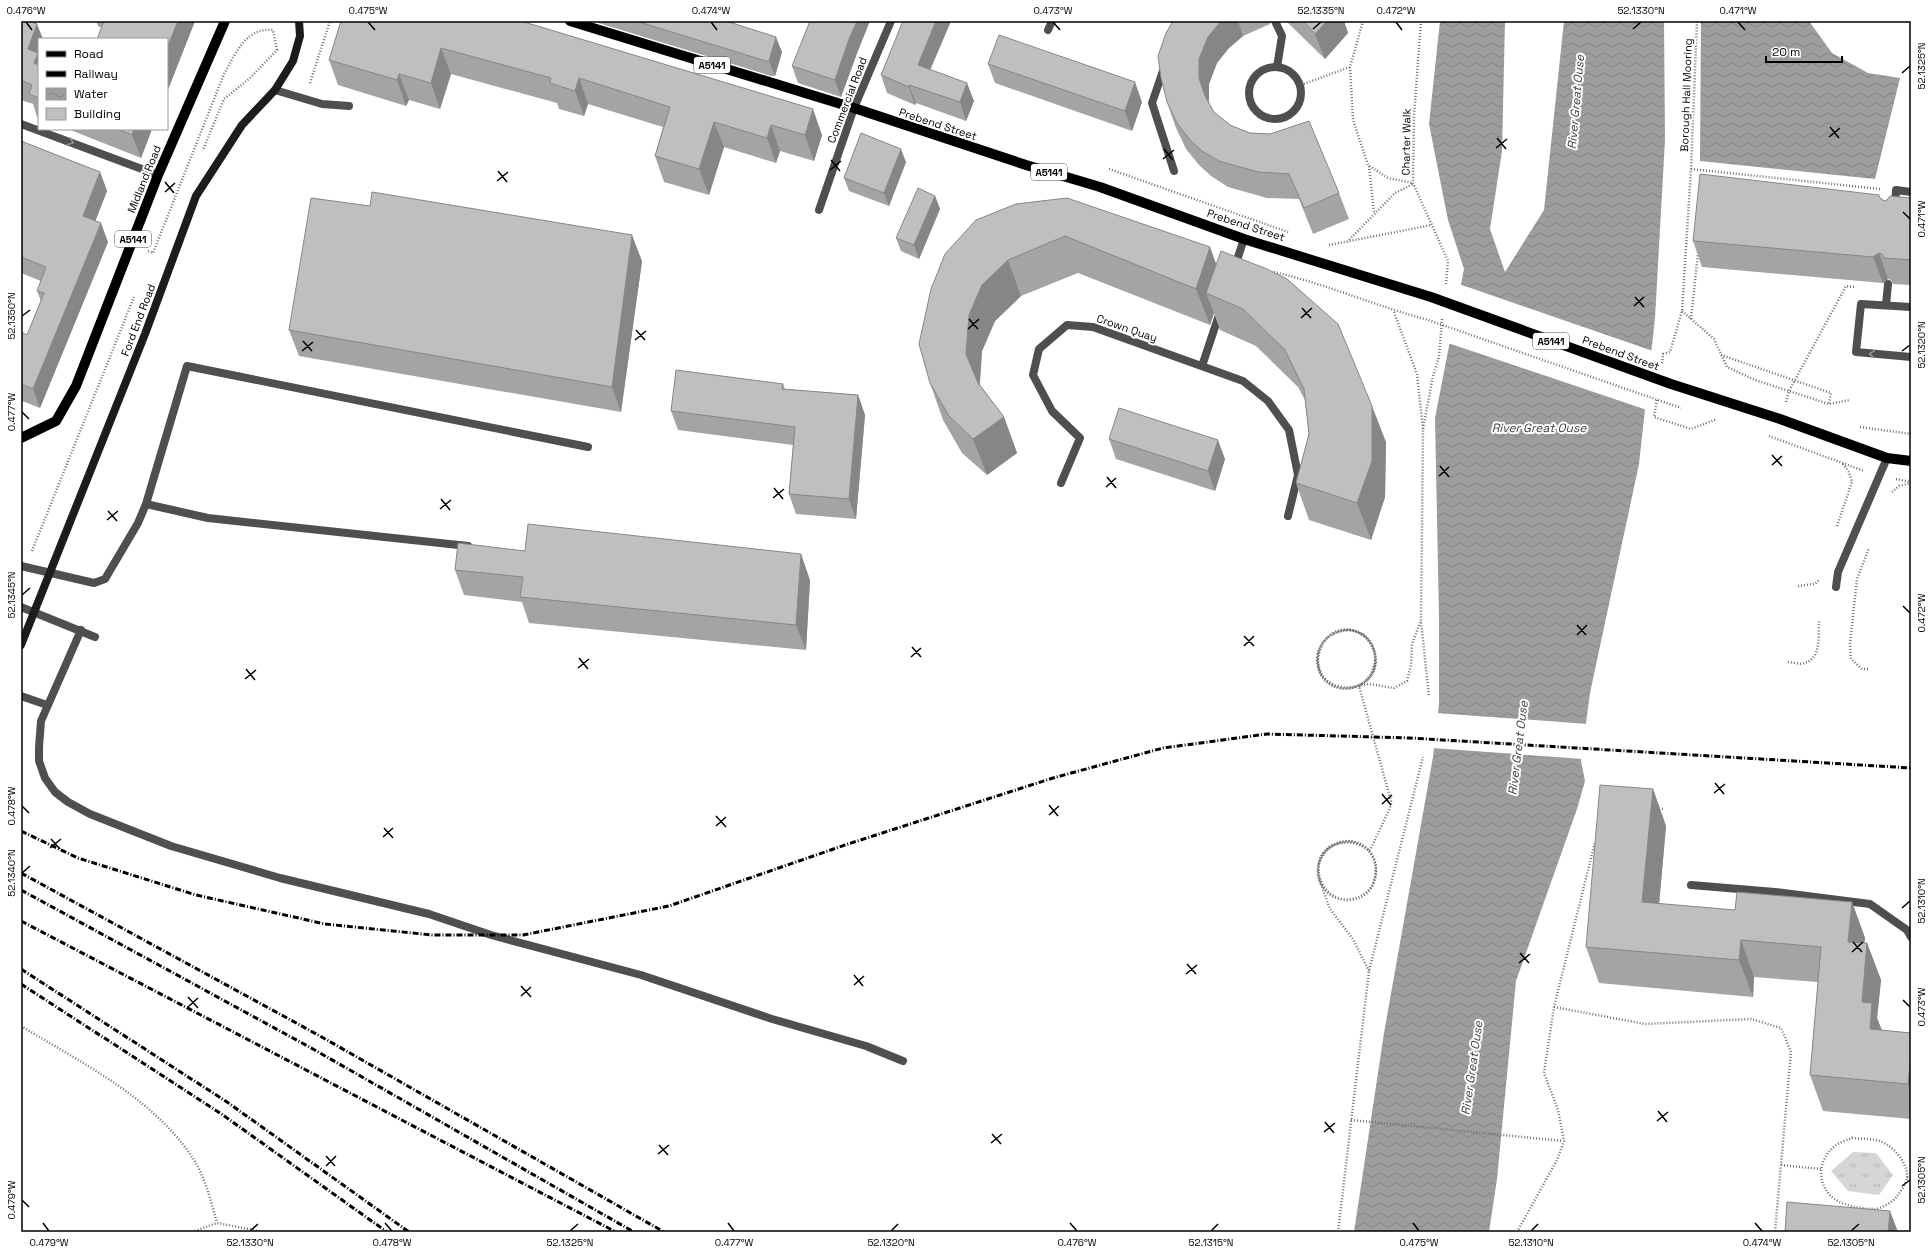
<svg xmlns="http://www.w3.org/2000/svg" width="1932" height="1253" font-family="'Space Grotesk',sans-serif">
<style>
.park{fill:url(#park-tufts)}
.water{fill:url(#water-waves)}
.pier{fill:#fff}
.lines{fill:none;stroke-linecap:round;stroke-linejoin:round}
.path{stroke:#717171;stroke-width:2.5;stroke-dasharray:1 2;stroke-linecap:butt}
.lane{stroke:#4f4f4f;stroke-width:8}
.street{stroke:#4f4f4f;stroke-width:8}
.secondary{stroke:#1c1c1c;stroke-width:8}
.primary{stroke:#000;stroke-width:10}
.rail{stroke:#000;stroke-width:3;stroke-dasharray:6 2 1 2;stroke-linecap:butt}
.wall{fill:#a4a4a4}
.shaded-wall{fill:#868686}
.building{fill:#bfbfbf;stroke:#868686}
.oneway{stroke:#959595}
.ticks{fill:none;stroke:#000;stroke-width:1.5}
.labels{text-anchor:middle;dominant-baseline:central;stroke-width:4;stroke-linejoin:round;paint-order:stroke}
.shield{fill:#fff;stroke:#4c4c4c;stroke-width:1}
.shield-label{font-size:10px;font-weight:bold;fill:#000}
.street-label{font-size:11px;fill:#000;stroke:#fff}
.water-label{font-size:12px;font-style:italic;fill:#3e3e3e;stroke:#fff}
.neatline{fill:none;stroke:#000;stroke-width:1.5}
.ticks-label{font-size:10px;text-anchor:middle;fill:#000}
</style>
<defs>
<pattern id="park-tufts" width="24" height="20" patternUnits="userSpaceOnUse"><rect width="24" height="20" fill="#d6d6d6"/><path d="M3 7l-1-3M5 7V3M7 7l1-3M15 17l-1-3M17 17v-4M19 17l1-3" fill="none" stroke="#b6b6b6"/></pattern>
<pattern id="water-waves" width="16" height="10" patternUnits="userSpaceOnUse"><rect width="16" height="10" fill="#9d9d9d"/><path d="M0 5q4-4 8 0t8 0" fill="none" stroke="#858585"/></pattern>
</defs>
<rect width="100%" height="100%" fill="#fff"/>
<path class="park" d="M1853 1152 1876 1153 1893 1175 1879 1195 1848 1191 1831 1171Z"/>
<path class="water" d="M1440 21H1505L1502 151 1490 229 1505 272 1544 210 1564 21H1664L1665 140 1655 318 1639 464 1590 693 1581 761 1585 781 1577 809 1516 981 1497 1179 1489 1232H1354L1384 1033 1433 757 1439 704V618L1435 418 1464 269 1448 220 1429 124Z
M1701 21H1809L1832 53 1868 73 1900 78 1875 179 1700 161Z"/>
<path class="pier" d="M1459 284 1653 351 1647 410 1448 343Z
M1436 713 1588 724 1583 759 1432 748Z"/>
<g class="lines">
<path class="path" d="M1363 21 1350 67 1353 120 1368 165 1388 178 1413 183
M1421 21 1414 116 1413 183 1448 261 1446 284
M310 83 330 21
M1301 85 1350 67
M1369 166 1374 213
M1109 169 1288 232
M1691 169 1880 189
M1347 242 1395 193 1413 184
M1329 245 1432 225
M148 251 153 253 224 74C236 53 246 27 273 30L277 50 250 78 224 99 203 150
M1274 272C1326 284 1376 306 1428 320L1681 408
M1682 311 1714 339 1727 367 1755 380 1829 404 1850 400
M1394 312 1417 374 1423 429 1421 620 1429 697
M1691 319 1698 253
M1721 355 1831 393 1829 404
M1662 363 1663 354 1670 352 1682 311 1691 169 1697 21
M1657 400 1654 417 1691 429 1717 419
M1786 402 1789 391 1846 286 1856 287
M1860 427 1911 434
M1423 429 1433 376 1439 357 1442 319
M1769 436 1864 471
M1896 479 1911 482
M1892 492 1899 486 1911 483
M1837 526 1852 482 1849 472 1843 464
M32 551 134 297
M1798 586 1815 584 1819 580
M1788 662C1793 662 1800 665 1804 663 1822 659 1818 635 1819 621
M1868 669H1862L1851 659 1850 644 1857 579 1869 548
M1656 808 1664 809
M1369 971 1353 939 1330 909 1321 884C1303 830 1386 830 1375 877 1373 887 1366 895 1356 898 1321 909 1302 855 1337 843 1380 829 1392 897 1349 900 1341 900 1333 898 1327 892 1299 865 1341 822 1369 851L1372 846 1390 808 1391 801 1359 686C1390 666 1372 620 1338 632 1300 645 1321 701 1357 686 1395 671 1368 613 1331 635 1324 639 1318 648 1317 657 1315 694 1372 699 1376 662 1376 652 1372 642 1364 636 1323 607 1296 683 1342 688 1352 690 1360 685 1369 684L1394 688 1407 681 1411 665 1412 644 1421 620
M1554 1007 1645 1024 1751 1019 1781 1028 1791 1052 1775 1232
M21 1026C80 1062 146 1094 188 1151 204 1172 210 1198 217 1223
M1351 1120 1563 1141
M1852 1138C1861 1139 1874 1138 1882 1142 1895 1148 1908 1163 1907 1178 1906 1184 1901 1191 1897 1196 1893 1202 1881 1209 1874 1209 1860 1209 1838 1205 1829 1194 1816 1179 1820 1157 1835 1146 1840 1142 1847 1140 1852 1138Z
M1781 1165 1821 1169
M1907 1177 1911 1178
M192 1232 217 1223 264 1232
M1338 1232 1369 971 1423 757
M1517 1232 1557 1160 1564 1141 1558 1110 1544 1073 1554 1007 1595 842"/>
<path class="lane" d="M1275 21 1282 36 1277 67
M1249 93a26 26 0 1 1 52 0a26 26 0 1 1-52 0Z
M1164 68 1152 103 1174 171
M275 90 322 104 349 106
M1895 206 1896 190 1911 192
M1886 305 1888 284
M1911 307 1861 304 1856 352 1911 357
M146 504 187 366 588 447
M21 566 94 583 105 579 138 523 146 504 208 518 468 546
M1836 587 1838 572 1887 458
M21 607 95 637
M81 630 41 721 39 747V761L45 778 55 792 68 802 90 814 171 846 280 878 429 914 491 935 641 975 772 1019 866 1046 903 1061
M21 696 47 705
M1691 885 1775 892 1870 904 1907 930 1911 937"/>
<path class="street" d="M1048 30 1052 21
M21 124 158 175
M819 210 854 108 891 21
M1235 266 1244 239
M1202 366 1220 312
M1061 483 1080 438 1052 411 1033 375 1039 349 1067 325 1093 327 1243 381 1268 401 1289 430 1298 475 1288 516"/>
<path class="secondary" d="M21 645 145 334 196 196 242 125 275 90 293 61 300 36 299 21"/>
<path class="primary" d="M570 21 854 108 1026 165 1100 187 1244 239 1431 297 1671 384 1780 419 1887 458 1911 461
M21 438 56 421 76 386 158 175 225 21"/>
<path class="rail" d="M21 831 78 858 196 895 325 924 432 935H523L669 906 848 844 1053 778 1163 748 1267 734 1410 738 1911 768
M21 873 320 1036 664 1232
M21 890 313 1049 634 1232
M21 921 616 1232
M21 969 227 1102 409 1232
M21 984 220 1113 387 1232"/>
</g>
<path class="wall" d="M21 21 39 39V117H37L33 104 21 100Z
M96 21H195L167 92V39L102 28 98 26Z
M341 21 822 135 814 161 780 151 776 163 724 147 709 195 664 182 655 156 663 127 588 104 584 116 559 109 557 103 451 74 440 109 409 100 406 106 338 85 329 60Z
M592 21H726L782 52 775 76H771Z
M903 21H951L930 70 974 101 966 121 916 103 915 105 887 93 881 75Z
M1173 21H1270V24L1243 36 1229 48 1217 63 1209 84V103L1214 112 1230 125 1339 193 1349 219 1313 234 1299 199 1267 198 1228 187 1211 176 1199 165 1186 149 1176 128 1167 102Z
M1286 21H1344L1348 33 1325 59Z
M856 56 841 97 798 83 792 66Z
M988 64 1142 102 1132 131 995 83Z
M68 129H152L141 158Z
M21 141 100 172 107 191 95 221 108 242 40 408 22 401 21 404V332L27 335 41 301 37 291 41 281 21 273Z
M906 162 889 206 849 191 844 178Z
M935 196 940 209 919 259 901 251 896 238Z
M1881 198 1884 201 1911 198V285L1893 284 1891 280 1888 279 1883 283 1702 267 1693 241Z
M976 220 1216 264 1386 442 1385 497 1371 540 1309 520 1296 483 1309 434 1305 400 1298 387 1256 346 1220 330 1214 313 1210 325 1078 273 1021 296 995 321 982 351 980 385 1004 417 1017 453 987 475 962 453 943 420 930 383Z
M642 261 621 412 299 356 289 330Z
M783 384 785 389 858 395 865 415 856 519 796 514 789 494 793 445 678 430 671 411Z
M1109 439 1225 459 1215 491 1116 459Z
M525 551 810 580 806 650 529 623 522 602 464 595 455 570Z
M1653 789 1666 826 1659 904 1735 910 1852 902 1865 938 1864 943H1867L1881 980 1877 1018 1882 1030 1911 1033V1119L1823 1111 1810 1075 1818 982 1754 977 1753 997 1599 983 1586 947Z"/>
<path class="shaded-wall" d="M178 21H195L167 92V48Z
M857 21H870L856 56 841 97 835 80 849 39Z
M936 21H951L924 84 918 65Z
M1221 21H1238L1243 36 1229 48 1217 63 1209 84V103L1205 96 1199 78V59L1208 37Z
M1327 21H1344L1348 33 1325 59 1315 34Z
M37 24 43 39H39V77L28 49Z
M776 37 782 52 775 76 769 61Z
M441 48 451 74 440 109 431 83Z
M399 74 409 100 406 106 397 80Z
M579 78 588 104 584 116 575 91Z
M1135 82 1142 102 1132 131 1125 111Z
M967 83 974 101 966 121 960 102Z
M909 85 916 103 915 105 909 87Z
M813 109 822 135 814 161 805 135Z
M714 122 724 147 709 195 699 169Z
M771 125 780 151 776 163 767 138Z
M134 129H152L141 158 132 135Z
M901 149 906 162 889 206 884 193Z
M100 172 107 191 90 235 83 216Z
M935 196 940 209 919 259 914 245Z
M101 223 108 242 40 408 33 389Z
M632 235 642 261 621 412 612 387Z
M1210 247 1223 283 1206 293 1214 313 1210 325 1196 289Z
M1879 253 1888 279 1883 283 1873 257Z
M1008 260 1021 296 995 321 982 351 979 390 966 354 969 315 982 285Z
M858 395 865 415 856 519 849 499Z
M1372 406 1386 442 1385 497 1371 540 1357 503Z
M1004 417 1017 453 987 475 973 439Z
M1218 440 1225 459 1215 491 1208 471Z
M801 554 810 580 806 650 796 625Z
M1653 789 1666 826 1656 939 1642 902Z
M1852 902 1865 938 1861 978 1848 942Z
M1741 940 1754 977 1753 997 1739 960Z
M1867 943 1881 980 1877 1018 1885 1040 1870 1029 1862 1002Z
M1911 1055V1091L1908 1084Z
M1890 1211 1898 1232H1888Z"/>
<path class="building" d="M21 21H29L37 24 28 49 38 53 34 63 39 65V98L29 94 32 85 21 80Z
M104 21H178L167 48V39H97Z
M341 21H521L813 109 805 135 771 125 767 138 714 122 699 169 655 156 670 107 579 78 575 91 550 83 551 78 441 48 431 83 399 74 397 80 329 60Z
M636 21H726L776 37 769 61H766Z
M810 21H857L849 39 835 80 792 66Z
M903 21H936L918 65 967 83 960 102 909 85V87L881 75Z
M1173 21H1221L1208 37 1199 59V78L1205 96 1214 112 1230 125 1250 133 1270 134 1309 121 1339 193 1304 208 1289 174 1258 172 1219 161 1202 151 1190 140 1177 123 1167 102 1161 78 1158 56 1166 33Z
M1303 21H1327L1315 34Z
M999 35 1135 82 1125 111 988 64Z
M118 129H134L132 135Z
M861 133 901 149 884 193 844 178Z
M21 141 100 172 83 216 101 223 33 389 21 384V332L27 335 44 293 37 291 46 267 21 257Z
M1700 174 1879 195 1880 198 1884 201 1887 200 1890 196 1911 198V260L1884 258 1882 254 1879 253 1873 257 1693 241Z
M918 188 935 196 914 245 896 238Z
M372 192 632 235 612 387 289 330 311 198 370 206Z
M1067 198 1210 247 1196 289 1065 236 1008 260 982 285 969 315 966 354 978 383 1004 417 973 439 949 416 930 383 919 344 931 289 945 254 976 220 1016 204Z
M1221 251 1267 269 1287 279 1338 324 1372 406V461L1357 503 1296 483 1309 434 1304 389 1285 350 1243 309 1206 293Z
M676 370 783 384 782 389 858 395 849 499 789 494 795 427 671 411Z
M1119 408 1218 440 1208 471 1109 439Z
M528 524 801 554 796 625 520 597 523 577 455 570 458 543 525 551Z
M1600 785 1653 789 1642 902 1735 910 1737 892 1852 902 1848 942 1867 943 1862 1002 1872 1003 1870 1029 1911 1033V1055L1908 1084 1810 1075 1821 947 1741 940 1739 960 1586 947Z
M1787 1202 1890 1211 1888 1232H1785Z"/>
<defs><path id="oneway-chevron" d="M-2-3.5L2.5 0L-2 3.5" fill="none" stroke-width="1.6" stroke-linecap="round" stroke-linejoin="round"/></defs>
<g class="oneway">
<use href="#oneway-chevron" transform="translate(71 142) rotate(20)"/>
<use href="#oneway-chevron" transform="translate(1872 354) rotate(-176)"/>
</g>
<path class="ticks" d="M26 22 32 30M368 22 375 30M711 22 717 30M1053 22 1060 30M1396 22 1402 30M1738 22 1745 30M1313 29 1321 22M1633 29 1641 22M1902 73 1910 66M1830 127 1839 138M1829 137 1840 128M1497 138 1506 149M1496 148 1507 139M1164 149 1173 160M1163 159 1174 150M831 160 840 171M830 170 841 161M498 171 507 182M497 181 508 172M165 182 174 193M165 192 175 183M1903 212 1910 219M1635 297 1644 307M1634 306 1644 297M1302 308 1311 318M22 316 30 310M1301 318 1312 308M969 319 978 329M968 329 979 319M636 330 645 340M635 340 646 331M303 341 312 351M302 351 313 342M1902 351 1910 345M22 412 29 419M1772 455 1782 466M1772 465 1782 456M1440 466 1449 477M1439 476 1449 467M1107 477 1116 488M1106 487 1116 478M774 488 783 499M773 498 784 489M441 499 450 510M440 509 451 500M108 511 117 521M107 520 118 511M22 595 30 588M1903 606 1910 613M1577 625 1586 635M1577 635 1587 625M1244 636 1254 646M1244 646 1254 636M912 647 921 657M911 657 921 648M579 658 588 669M578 668 589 659M246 669 255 680M245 679 256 670M1715 783 1724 794M1714 793 1725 784M1382 794 1391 805M1382 804 1392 795M1049 805 1058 816M22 806 29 813M1049 815 1059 806M716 816 726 827M716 826 726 817M384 828 393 838M383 837 393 828M51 839 60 849M50 848 61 839M22 873 30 866M1902 908 1910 901M1853 942 1862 952M1852 952 1863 942M1520 953 1529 963M1519 963 1530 954M1187 964 1196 974M1186 974 1197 965M854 975 863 986M854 985 864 976M521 986 531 997M521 996 531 987M188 997 198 1008M1903 1000 1910 1007M188 1007 198 998M1658 1111 1667 1122M1657 1121 1668 1112M1325 1122 1334 1133M1324 1132 1335 1123M992 1134 1001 1144M991 1143 1002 1134M659 1145 668 1155M658 1154 669 1145M326 1156 335 1166M326 1166 336 1156M1902 1186 1910 1180M22 1200 29 1207M43 1223 49 1231M385 1223 392 1231M728 1223 734 1231M1070 1223 1077 1231M1413 1223 1419 1231M1755 1223 1762 1231M250 1231 258 1224M570 1231 578 1224M891 1231 898 1224M1211 1231 1218 1224M1531 1231 1538 1224M1851 1231 1859 1224"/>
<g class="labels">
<g class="shield">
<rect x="694" y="57" width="36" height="16" rx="3"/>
<rect x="1031" y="164" width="36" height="16" rx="3"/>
<rect x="115" y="231" width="36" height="16" rx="3"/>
<rect x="1533" y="333" width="36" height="16" rx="3"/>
</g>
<g class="shield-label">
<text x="712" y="65">A5141</text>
<text x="1049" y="172">A5141</text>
<text x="133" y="239">A5141</text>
<text x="1551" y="341">A5141</text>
</g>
<g class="street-label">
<text transform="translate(1686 95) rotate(-88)">Borough Hall Mooring</text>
<text transform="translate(847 100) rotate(-69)">Commercial Road</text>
<text transform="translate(938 124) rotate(18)">Prebend Street</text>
<text transform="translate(1406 142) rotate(-89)">Charter Walk</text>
<text transform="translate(144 179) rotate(-68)">Midland Road</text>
<text transform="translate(1246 225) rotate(18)">Prebend Street</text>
<text transform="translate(138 320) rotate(-69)">Ford End Road</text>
<text transform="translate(1127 328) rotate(19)">Crown Quay</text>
<text transform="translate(1621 353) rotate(20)">Prebend Street</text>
</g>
<g class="water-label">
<text transform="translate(1576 102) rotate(-85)">River Great Ouse</text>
<text x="1539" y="428">River Great Ouse</text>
<text transform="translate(1518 748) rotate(-83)">River Great Ouse</text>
<text transform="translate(1472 1068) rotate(-82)">River Great Ouse</text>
</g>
</g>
<rect width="1932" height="1253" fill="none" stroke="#ffffff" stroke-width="44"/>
<rect x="38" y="38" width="130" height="92" fill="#ffffff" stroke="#999999"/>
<rect x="46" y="51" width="20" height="6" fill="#000000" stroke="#999999"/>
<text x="74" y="58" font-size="12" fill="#000000">Road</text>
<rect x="46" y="71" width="20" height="6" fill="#000000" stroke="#999999"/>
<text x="74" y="78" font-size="12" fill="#000000">Railway</text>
<rect x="46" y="88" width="20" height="12" fill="url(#water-waves)" stroke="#999999"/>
<text x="74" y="98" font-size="12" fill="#000000">Water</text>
<rect x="46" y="108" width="20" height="12" fill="#bfbfbf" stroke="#999999"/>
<text x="74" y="118" font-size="12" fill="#000000">Building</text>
<path d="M1766 56v6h76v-6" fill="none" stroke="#000000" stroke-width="2"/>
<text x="1772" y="56" font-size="12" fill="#000000" stroke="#ffffff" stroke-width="3" paint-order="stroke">20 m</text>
<rect x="22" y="22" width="1888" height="1209" class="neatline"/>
<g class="ticks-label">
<text x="26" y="14">0.476°W</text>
<text x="368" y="14">0.475°W</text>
<text x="711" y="14">0.474°W</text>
<text x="1053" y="14">0.473°W</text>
<text x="1321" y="14">52.1335°N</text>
<text x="1396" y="14">0.472°W</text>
<text x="1641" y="14">52.1330°N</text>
<text x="1738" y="14">0.471°W</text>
<text transform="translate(1921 66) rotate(-90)" y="4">52.1325°N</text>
<text transform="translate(1921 219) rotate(-90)" y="4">0.471°W</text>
<text transform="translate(11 316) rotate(-90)" y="4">52.1350°N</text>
<text transform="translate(1921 345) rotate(-90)" y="4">52.1320°N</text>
<text transform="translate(11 412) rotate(-90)" y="4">0.477°W</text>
<text transform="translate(11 595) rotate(-90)" y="4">52.1345°N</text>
<text transform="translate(1921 613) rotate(-90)" y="4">0.472°W</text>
<text transform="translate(11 806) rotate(-90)" y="4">0.478°W</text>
<text transform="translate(11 873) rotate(-90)" y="4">52.1340°N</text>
<text transform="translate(1921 901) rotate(-90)" y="4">52.1310°N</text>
<text transform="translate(1921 1007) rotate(-90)" y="4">0.473°W</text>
<text transform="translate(1921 1180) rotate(-90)" y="4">52.1305°N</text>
<text transform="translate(11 1200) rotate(-90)" y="4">0.479°W</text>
<text x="49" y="1246">0.479°W</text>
<text x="250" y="1246">52.1330°N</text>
<text x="392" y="1246">0.478°W</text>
<text x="570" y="1246">52.1325°N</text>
<text x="734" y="1246">0.477°W</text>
<text x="891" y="1246">52.1320°N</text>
<text x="1077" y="1246">0.476°W</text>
<text x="1211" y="1246">52.1315°N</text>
<text x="1419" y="1246">0.475°W</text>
<text x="1531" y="1246">52.1310°N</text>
<text x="1762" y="1246">0.474°W</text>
<text x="1851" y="1246">52.1305°N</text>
</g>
</svg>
